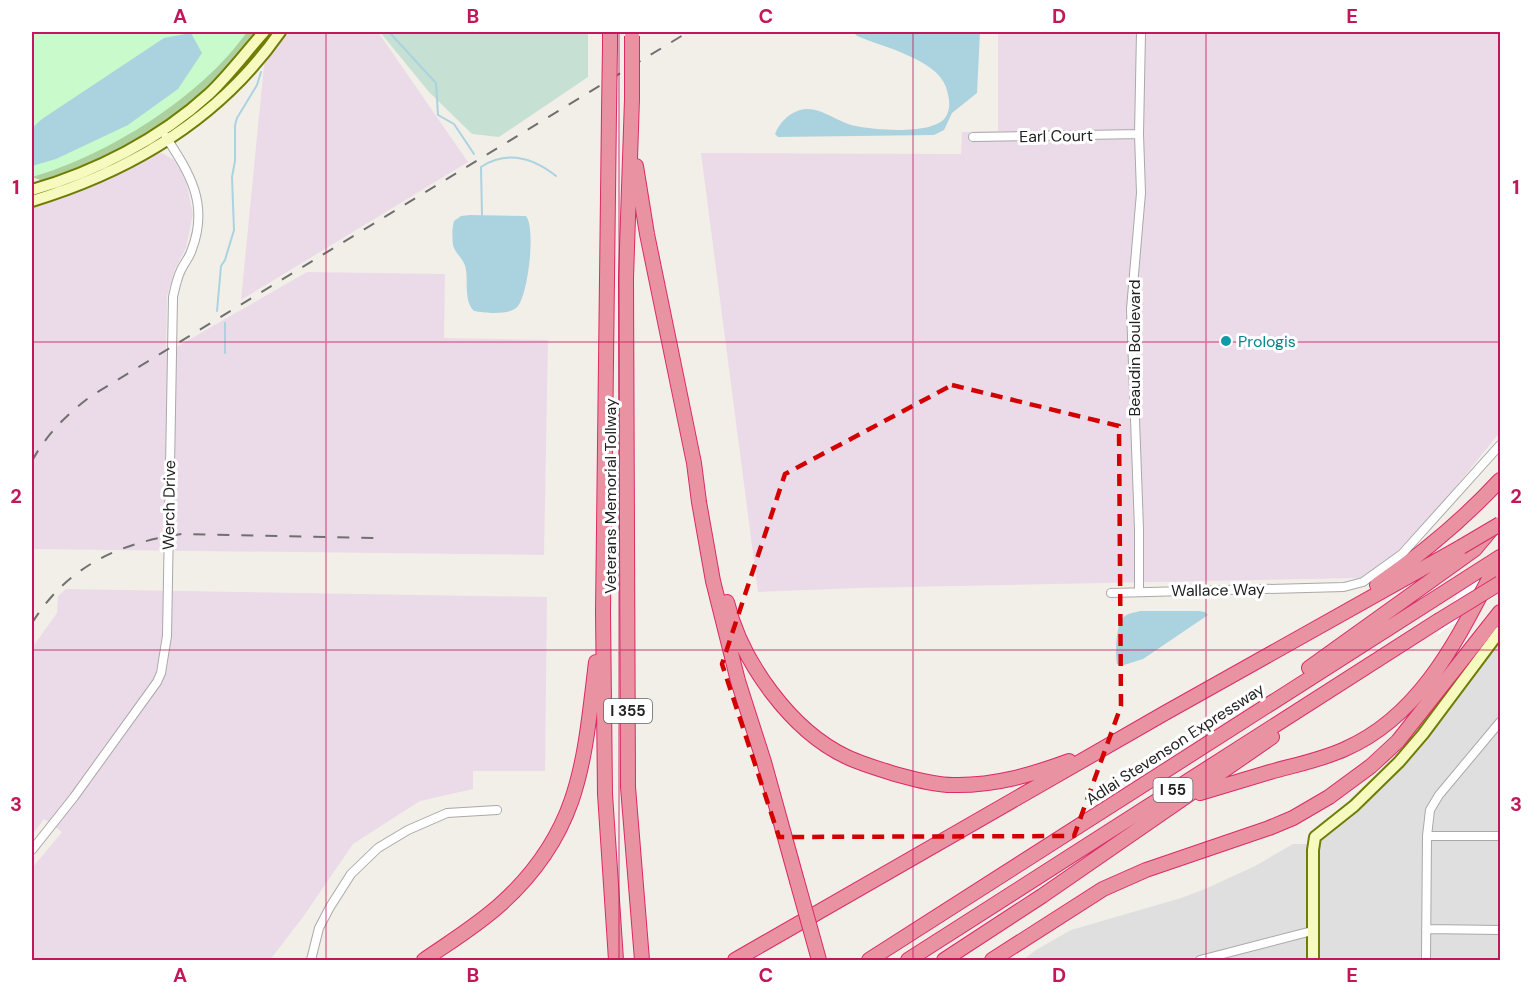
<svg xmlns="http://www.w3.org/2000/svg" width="1532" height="992" font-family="'DM Sans',sans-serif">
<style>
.residential{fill:#e0dfdf}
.industrial{fill:#ebdbe8}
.forest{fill:#add19e}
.wetland{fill:#c6e0d4}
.park{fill:#c8facc}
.water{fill:#aad3df}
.pier{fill:#fff}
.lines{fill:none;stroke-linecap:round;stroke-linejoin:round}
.stream{stroke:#aad3df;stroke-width:2}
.street-casing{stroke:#a9a9a9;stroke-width:10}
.secondary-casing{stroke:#707d05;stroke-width:14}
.highway-casing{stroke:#dc2a67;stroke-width:16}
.street{stroke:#fff;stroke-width:8}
.secondary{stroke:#f7fabf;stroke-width:10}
.highway{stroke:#e892a2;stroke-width:14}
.rail{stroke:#707070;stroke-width:2;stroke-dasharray:12 12;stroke-linecap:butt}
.highway-bridge-casing{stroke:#dc2a67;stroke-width:16;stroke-linecap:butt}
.highway-bridge{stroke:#e892a2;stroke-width:14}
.marked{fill:none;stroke:#d40000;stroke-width:4.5;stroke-dasharray:12 8;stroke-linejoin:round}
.grid{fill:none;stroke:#c2185b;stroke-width:1.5;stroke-opacity:0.55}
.culture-dot{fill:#0f9aa8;stroke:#fff;stroke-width:2}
.labels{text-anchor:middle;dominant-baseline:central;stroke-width:6;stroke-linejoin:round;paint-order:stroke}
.shield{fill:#fff;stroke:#646464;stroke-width:1.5}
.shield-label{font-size:15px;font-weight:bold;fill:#222}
.street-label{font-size:16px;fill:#222;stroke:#fff}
.culture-label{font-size:16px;fill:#0d838f;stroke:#fff;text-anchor:start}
.neatline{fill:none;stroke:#c2185b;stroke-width:2}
.grid-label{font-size:20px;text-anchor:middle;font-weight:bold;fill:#c2185b}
</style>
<rect width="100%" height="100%" fill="#f2efe9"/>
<path class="residential" d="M1500 638V960H1023L1036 950 1071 930 1181 898 1205 889 1255 866 1293 844H1319L1322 837 1356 810 1395 773 1413 753Z"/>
<path class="industrial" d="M283 32H378L468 162 241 300 265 55Z
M998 32H1500V432L1441 505 1389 560 1360 578 858 588 758 592 701 153 961 154 962 132 998 131Z
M162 153 174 160 181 171 187 185 193 214 186 248 175 269 167 296 166 353 307 272 445 274 444 338 548 340 544 555 32 549V207L84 190 127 170 151 156Z
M66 589 547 597 545 771H473V789L420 801 353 844 303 917 270 960H32V868L62 832 44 819 32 835V648L57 613 58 596Z"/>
<path class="forest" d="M124 32H258C239 54 220 76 199 96 155 135 97 162 43 181L32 177Z"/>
<path class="wetland" d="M380 32H588V77L499 137 472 134 429 92Z"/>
<path class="park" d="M32 32H247C201 97 108 155 32 177Z"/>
<path class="water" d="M853 32H980L977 93 952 113 944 130 934 135 778 137 775 134C780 121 791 111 805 109 823 108 839 123 856 126 876 130 931 135 945 118 952 108 949 97 946 87 936 59 883 47 857 36Z
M191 33 202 53 178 89 128 125 56 159 32 166V128L42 119 164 38Z
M470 215 526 216C536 228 528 294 518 306 510 316 485 313 474 311 464 301 468 283 466 270 465 259 455 254 453 245 452 236 452 229 454 221L461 216Z
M1140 611H1199L1205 612 1208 615 1143 659 1121 666 1117 664C1115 655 1116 626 1122 619 1126 613 1134 613 1140 611Z"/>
<path class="pier" d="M1500 549V593L1437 635 1472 567Z"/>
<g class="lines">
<path class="stream" d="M389 32 436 83 438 115 454 124 474 154
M482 215 481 167C507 150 533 158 556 176
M217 311 221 266 225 260 234 230 232 177 235 161V125L237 118 257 85 261 72
M225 353V323"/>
<g class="street-casing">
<path id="street" d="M973 137 1139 134
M1139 592V529L1131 309 1141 193 1139 134 1141 32
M1111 593 1344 587 1363 582 1402 554 1500 445
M1427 836H1500
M32 850 74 797 157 682 161 673 167 636 173 297C175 288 177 278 181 270 184 263 190 257 192 249 209 204 190 174 166 137
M1426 929 1500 930
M1426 959 1427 836 1430 810 1439 795 1500 722
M311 960 319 928 330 907 351 874 378 848 408 830 447 813 497 810
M1200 960 1312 931"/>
</g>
<g class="secondary-casing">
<path id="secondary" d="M32 190C95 172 160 139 209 94 229 75 246 52 264 32
M32 201C131 171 220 118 280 32
M1313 960V850L1315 837 1354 806 1399 762 1423 734 1500 631"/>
</g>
<g class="highway-casing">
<path id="highway" d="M610 46V32
M632 99 626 278 628 787 642 960
M609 112 603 612 605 794 616 960
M636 166 647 234 694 463 699 502 713 581 738 681 764 762 797 881
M1377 585C1422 554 1463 520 1500 480
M727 602C741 661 791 731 847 757 862 764 879 769 895 774 914 779 934 785 953 785 994 786 1031 775 1069 761
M1309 668 1475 549 1490 531
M1200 793C1223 786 1247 779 1270 772 1295 765 1321 760 1345 749 1425 714 1461 631 1500 558
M424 960C450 942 478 925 502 903 581 831 584 761 596 662
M735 960 1165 713 1461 547
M869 960 1500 557
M908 960 1438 621
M944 960 1042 896 1272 737
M992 960 1103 889 1146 870 1269 828 1293 818 1329 797 1371 766 1398 741 1500 612"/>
</g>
<use href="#street" class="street"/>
<use href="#secondary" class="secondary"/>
<use href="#highway" class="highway"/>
<path class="rail" d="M32 461C46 435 67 414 91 396L688 32
M32 623C67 567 118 543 182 534L377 538"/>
<g class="highway-bridge-casing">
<path id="highway-bridge" d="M632 99V36
M609 112 610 46
M1461 547 1500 524
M1438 621 1500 583
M797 881 819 960"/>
</g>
<use href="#highway-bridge" class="highway-bridge"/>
</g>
<path class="marked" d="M952 385 1119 426 1121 706 1074 836 779 837 722 664 785 474Z"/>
<path class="grid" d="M326 32V960M619 32V960M913 32V960M1206 32V960M32 342H1500M32 650H1500"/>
<circle class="culture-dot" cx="1226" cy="341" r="6"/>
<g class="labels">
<g class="shield">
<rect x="604" y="699" width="48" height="24" rx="4.5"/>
<rect x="1153.5" y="778" width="39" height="24" rx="4.5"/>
</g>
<g class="shield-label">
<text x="628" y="711">I 355</text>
<text x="1173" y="790">I 55</text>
</g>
<g class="street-label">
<text transform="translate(1056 136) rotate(-1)">Earl Court</text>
<text transform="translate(1134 348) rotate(-90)">Beaudin Boulevard</text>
<text transform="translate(610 496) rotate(-90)">Veterans Memorial Tollway</text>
<text transform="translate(169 505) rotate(-89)">Werch Drive</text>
<text transform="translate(1218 590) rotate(-1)">Wallace Way</text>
<text transform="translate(1175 744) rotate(-33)">Adlai Stevenson Expressway</text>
</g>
<g class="culture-label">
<text x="1238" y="341">Prologis</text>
</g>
</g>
<rect width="1532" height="992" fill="none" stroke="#ffffff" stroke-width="66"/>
<rect x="33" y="33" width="1466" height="926" class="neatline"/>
<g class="grid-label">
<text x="180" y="23">A</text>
<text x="473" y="23">B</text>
<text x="766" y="23">C</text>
<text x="1059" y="23">D</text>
<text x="1352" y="23">E</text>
<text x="16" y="194">1</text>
<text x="1516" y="194">1</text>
<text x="16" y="503">2</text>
<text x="1516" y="503">2</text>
<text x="16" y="811">3</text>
<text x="1516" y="811">3</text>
<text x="180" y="982">A</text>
<text x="473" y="982">B</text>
<text x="766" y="982">C</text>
<text x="1059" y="982">D</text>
<text x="1352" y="982">E</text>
</g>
</svg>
